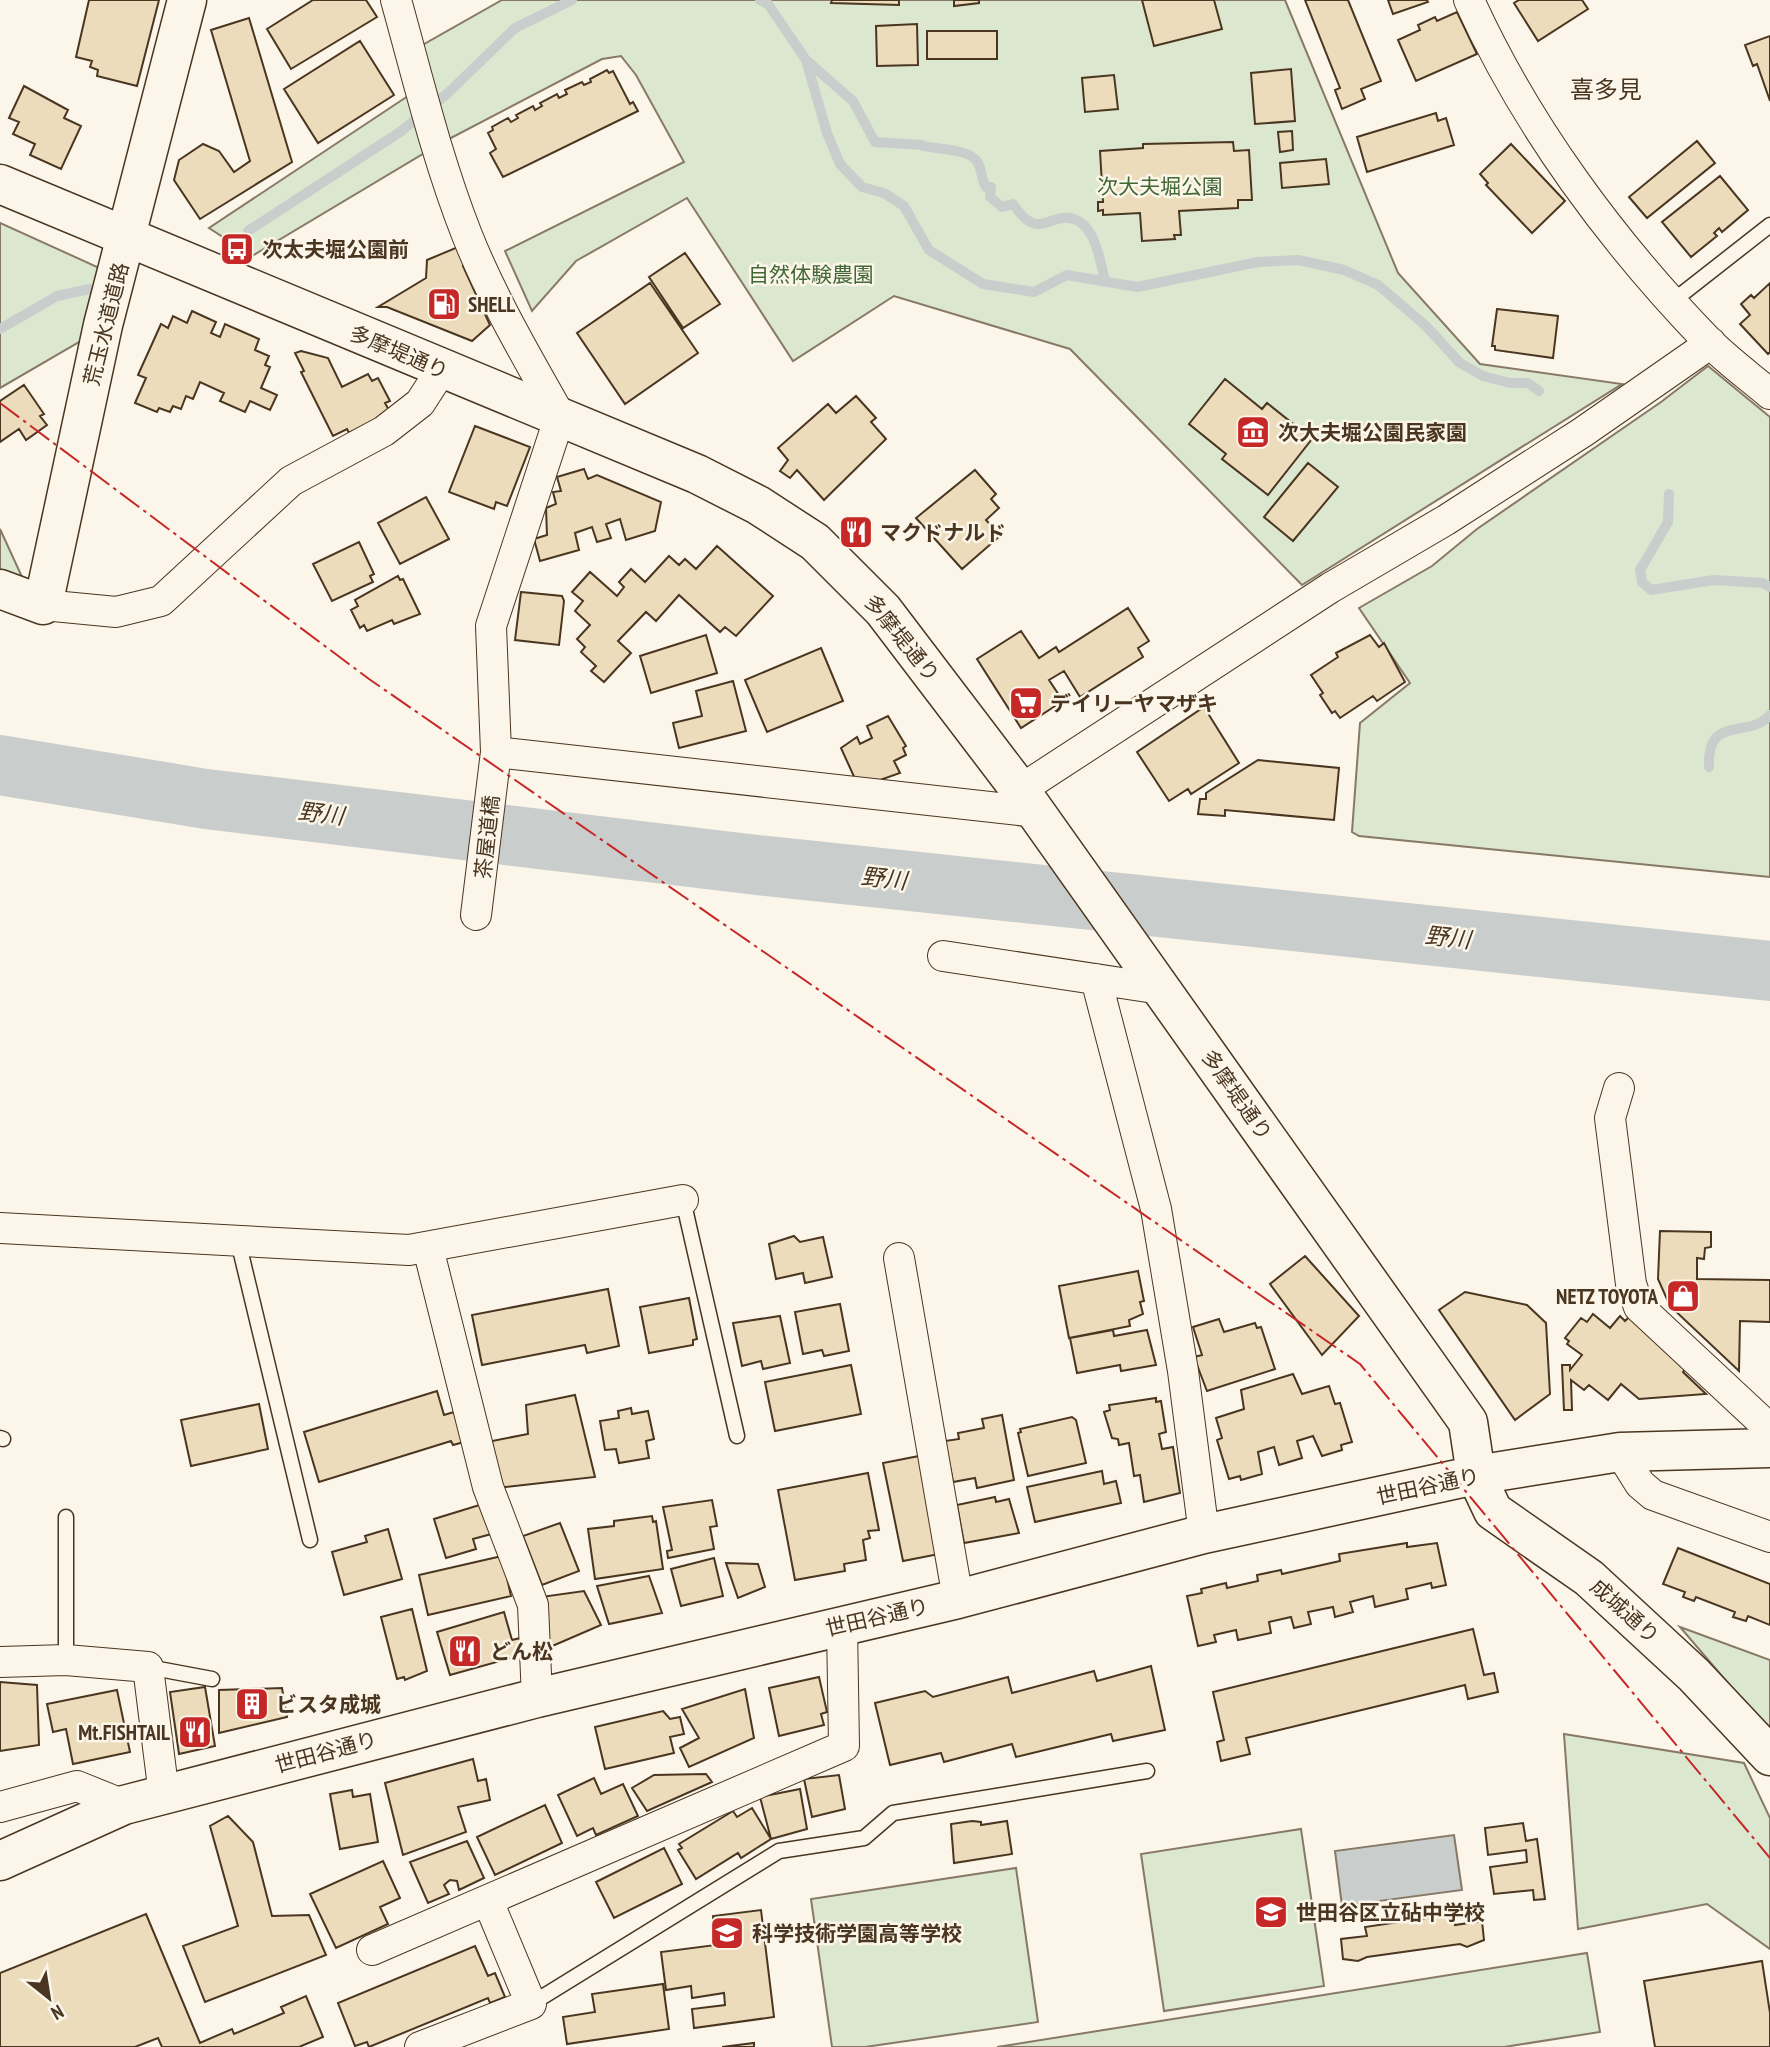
<svg xmlns="http://www.w3.org/2000/svg" width="1770" height="2047" font-family="'PT Sans Narrow','Noto Sans JP',sans-serif">
<style>
.green{fill:#dce7d0;stroke:#887966;stroke-width:2}
.water{fill:#c9cecd;stroke:#887966;stroke-width:2}
.lines{fill:none;stroke-linecap:round;stroke-linejoin:round}
.stream{stroke:#c9cecd;stroke-width:10}
.river{stroke:#c9cecd;stroke-width:60}
.building{fill:#ecdcbc;stroke:#4a3520;stroke-width:2}
.lane-casing{stroke:#4a3520;stroke-width:17}
.street-casing{stroke:#4a3520;stroke-width:32}
.secondary-casing{stroke:#4a3520;stroke-width:41}
.primary-casing{stroke:#4a3520;stroke-width:41}
.lane{stroke:#fbf6e9;stroke-width:14}
.street{stroke:#fbf6e9;stroke-width:30}
.secondary{stroke:#fbf6e9;stroke-width:38}
.primary{stroke:#fbf6e9;stroke-width:38}
.power{stroke:#c62828;stroke-width:2;stroke-dasharray:24 5 3.5 5;stroke-linecap:butt}
.labels{text-anchor:middle;dominant-baseline:central;stroke-width:5;stroke-linejoin:round;paint-order:stroke}
.park-label{font-size:21px;fill:#436837;stroke:#fbf6e9}
.poi-label{font-size:21px;font-weight:bold;fill:#4a3520;stroke:#fbf6e9;text-anchor:start}
.street-label{font-size:21px;fill:#4a3520;stroke:#fbf6e9}
.water-label{font-size:23px;font-style:italic;fill:#4a3520;stroke:#fbf6e9}
.quarter-label{font-size:24px;fill:#4a3520;stroke:#fbf6e9}
</style>
<rect width="100%" height="100%" fill="#fbf6e9"/>
<path class="green" d="M502 0H1285L1398 273 1480 364 1622 384 1302 585 1070 349 894 296 793 361 687 198 576 261 532 311 505 251 684 162 636 75 621 56 602 59 449 139 419 47Z
M408 96 426 152 252 256 209 228Z
M0 223 106 271 91 335 0 388Z
M1708 366 1770 417V877L1359 836 1352 832 1360 723 1410 683 1359 608 1432 566 1477 529 1661 402Z
M0 529 23 579 0 574Z
M1680 1627 1770 1660V1732Z
M1564 1734 1744 1763 1770 1818V1949L1707 1904 1578 1929Z
M1301 1829 1324 1986 1164 2011 1141 1854Z
M1016 1868 1038 2022 865 2047H832L811 1899Z
M1587 1953 1600 2032 1504 2047H997Z"/>
<path class="water" d="M1454 1835 1462 1890 1342 1906 1335 1851Z"/>
<g class="lines">
<path class="stream" d="M760 0 768 4 806 60 853 101 875 142 922 145
M806 60 827 133 840 164 862 187 884 193 904 206 929 250 983 284 1034 292 1067 275 1137 287 1258 262 1298 260 1344 270 1378 285 1426 326 1460 363 1483 376 1510 383H1528L1539 391
M920 145C936 150 965 148 976 160 983 168 980 178 986 187H991L990 197 1002 207 1013 204C1019 212 1027 224 1038 224 1048 224 1058 216 1069 218 1095 221 1100 261 1105 281
M248 231 400 132 448 93 515 28 572 0
M0 329 57 296 90 289
M1669 494 1668 522 1640 570 1642 582 1651 590 1714 580 1763 583 1770 587
M1709 767C1707 713 1748 740 1770 715"/>
<path class="river" d="M0 765 206 799 757 865 1770 971"/>
</g>
<path class="building" d="M89 0H159L137 86 97 76 98 70 90 67 92 61 76 57Z
M313 0H366L377 17 291 69 267 29Z
M832 0H899V5L831 3Z
M954 0H979V3L954 6Z
M1142 0H1214L1222 29 1154 46Z
M1305 0H1348L1381 81 1361 89 1365 99 1342 109 1335 90 1340 88Z
M1388 0H1427L1428 2 1393 14Z
M1519 0H1582L1588 9 1538 41 1514 3Z
M1457 12 1477 54 1416 81 1398 40 1420 30 1418 25 1435 17 1437 21Z
M249 18 292 162 200 219 174 180 179 160 203 144 219 151 234 172 250 161 211 30Z
M917 24 918 65 877 66 876 26Z
M927 31H997V59H927Z
M1770 36V101L1757 64 1753 66 1745 45Z
M360 41 394 95 318 143 284 89Z
M1291 69 1295 121 1255 124 1251 73Z
M607 70 609 73 613 71 630 104 633 102 638 111 503 177 490 153 496 149 488 133 493 130 492 127 508 118 511 122 518 118 516 115 533 106 535 110 542 106 540 103 557 94 559 98 567 94 565 90 582 82 584 85 591 82 590 79Z
M1114 75 1118 109 1085 112 1082 78Z
M24 86 68 110 64 118 81 126 61 169 30 155 35 144 13 134 19 122 9 118Z
M1436 113 1438 121 1446 118 1454 145 1367 172 1357 137Z
M1292 131 1293 150 1280 152 1278 132Z
M1697 141 1715 163 1647 218 1629 197Z
M1233 142 1234 151 1249 150 1252 200H1238V208L1179 211 1181 235H1174L1175 239 1142 241 1140 213 1103 215V210L1098 211V202H1103L1100 151 1143 148V144Z
M1511 144 1565 201 1532 233 1486 185 1488 183 1480 174Z
M1326 159 1329 184 1282 188 1280 163Z
M1720 176 1748 210 1722 232 1719 228 1714 233 1717 236 1691 257 1662 222Z
M458 247 466 265 463 266 490 325 472 341 387 307H378L426 278 427 260Z
M685 253 720 304 683 328 649 277Z
M650 283 698 353 625 404 577 333Z
M1770 283V352L1768 354 1740 324 1750 315 1741 304 1751 295 1754 298Z
M1497 309 1558 316 1553 358 1495 350V346H1492Z
M192 311 216 322 211 333 220 337 225 324 259 339 255 350 269 356 265 365 270 367 261 388 277 395 270 410 250 401 245 412 220 401 224 393 200 382 193 399 186 396 181 409 173 406 170 412 159 408 157 412 135 403 146 378 138 375 161 324 168 328 173 316 187 323Z
M301 351 328 358 342 387 368 374 372 381 378 378 390 401 385 403 390 412 349 433 347 429 333 436 301 372 304 371 295 353Z
M1225 379 1262 409 1267 403 1312 439 1268 495 1222 459 1226 454 1189 424Z
M24 385 44 414 40 416 47 425 26 440 19 429 0 442V401Z
M856 396 876 418 871 422 886 439 824 500 797 470 790 478 780 471 788 460 778 448 828 404 836 413Z
M475 426 530 447 507 506 496 502 494 509 449 492Z
M1308 463 1338 487 1293 541 1264 517Z
M584 469 588 479 597 475 661 502 655 531 626 540 620 519 606 524 611 538 597 542 592 527 575 533 579 550 540 561 534 539 547 535 546 508 556 504 553 492 561 491 557 477Z
M975 470 996 494 991 499 999 508 986 520 1000 536 962 569 916 518Z
M426 497 449 539 400 564 378 523Z
M359 542 374 574 370 576 373 582 332 601 313 564Z
M717 546 773 596 736 636 725 627 720 632 679 595 656 621 646 612 618 641 631 653 604 682 591 671 596 666 581 652 585 647 577 639 590 625 575 611 583 601 572 592 590 572 617 596 624 587 619 582 631 569 645 582 669 556 679 565 685 559 696 569Z
M398 576 400 580 403 579 420 614 394 624 392 620 367 631 364 625 360 628 351 610 358 606 355 600Z
M521 592 562 596 564 601 559 645 515 640Z
M1128 608 1149 641 1138 648 1143 657 1080 697 1064 671 1049 680 1063 701 1021 728 977 659 1021 631 1039 658 1056 647 1059 652Z
M706 635 717 673 651 693 640 656Z
M1370 635 1379 647 1384 643 1405 682 1377 701 1373 696 1340 718 1335 711 1332 713 1320 695 1323 693 1311 675 1338 657 1336 653Z
M821 648 843 701 767 732 745 680Z
M733 681 746 731 679 748 673 723 702 716 696 691Z
M1204 707 1239 763 1191 794 1188 789 1169 801 1137 752Z
M888 716 906 746 903 748 906 755 894 761 900 773 866 785 856 781 841 748 857 737 860 744 872 738 867 726Z
M1258 760 1339 768 1334 820 1225 810V816L1198 814 1200 799H1206V793Z
M1660 1231 1711 1232V1247L1705 1248 1704 1259 1697 1258V1279L1770 1280V1322L1740 1321 1739 1371 1670 1306 1658 1279Z
M794 1236 800 1242 823 1237 832 1277 805 1283 803 1273 776 1279 769 1244Z
M1305 1256 1359 1316 1322 1355 1270 1284Z
M1138 1271 1144 1301 1140 1302 1143 1314 1129 1320 1130 1326 1069 1338 1059 1286Z
M608 1289 619 1346 587 1353 585 1345 482 1365 472 1315Z
M1465 1292 1527 1305 1546 1323 1550 1394 1515 1420 1439 1310Z
M689 1298 697 1339 693 1340V1345L649 1353 640 1307Z
M840 1304 849 1351 824 1356 822 1350 803 1354 795 1312Z
M1593 1314 1610 1328 1620 1316 1625 1321 1629 1317 1685 1369 1683 1372 1706 1394 1639 1399 1621 1384 1608 1400 1589 1385 1584 1390 1571 1380 1572 1410H1564L1562 1365H1570V1370L1582 1355 1567 1344 1569 1341 1565 1338 1581 1318 1587 1322Z
M780 1316 790 1363 763 1369 761 1361 742 1366 733 1323Z
M1219 1319 1224 1332 1255 1323 1257 1328 1261 1327 1275 1369 1207 1391 1194 1357 1202 1355 1193 1327Z
M1113 1330 1114 1336 1147 1330 1156 1365 1121 1371 1120 1365 1077 1373 1070 1338Z
M851 1365 861 1414 775 1431 765 1382Z
M1293 1374 1302 1394 1329 1386 1335 1404 1340 1403 1352 1442 1341 1445 1342 1450 1322 1456 1313 1436 1297 1441 1302 1458 1279 1465 1274 1447 1258 1452 1262 1474 1241 1480 1240 1476 1229 1479 1217 1440 1222 1438 1216 1418 1244 1409 1241 1390Z
M437 1391 444 1415 454 1412 464 1442 453 1445 451 1441 319 1482 304 1432Z
M575 1395 595 1477 497 1488 492 1441 528 1434 526 1405Z
M1156 1398V1402L1161 1401 1166 1432 1159 1434 1162 1449 1173 1447 1180 1493 1144 1502 1140 1475 1134 1476 1129 1443 1119 1445 1118 1439 1112 1438 1104 1412 1110 1410 1109 1405Z
M259 1404 268 1449 191 1466 181 1420Z
M631 1408 632 1414 648 1411 654 1439 646 1441 649 1458 619 1463 616 1449 605 1450 600 1421 619 1418 618 1411Z
M1002 1415 1014 1480 977 1488 975 1478 953 1482 945 1441 959 1439 958 1433 984 1428 982 1419Z
M1072 1417 1076 1420 1086 1463 1028 1476 1018 1433 1021 1432 1020 1429Z
M919 1456 939 1554 903 1561 883 1463Z
M1102 1471 1104 1484 1116 1481 1121 1503 1035 1522 1027 1487Z
M868 1473 879 1530 868 1531 870 1538 863 1540 866 1560 844 1564 845 1571 795 1580 778 1490Z
M995 1497 996 1502 1009 1499 1019 1533 964 1543 957 1505Z
M712 1500 717 1526 710 1527 714 1549 668 1558 667 1551 672 1550 663 1507Z
M486 1503 495 1533 473 1539 476 1549 446 1558 434 1519Z
M652 1516 653 1522 656 1521 663 1569 595 1579 588 1529 614 1526V1521Z
M560 1523 579 1571 542 1585 523 1536Z
M388 1529 402 1579 344 1595 332 1552 367 1542 365 1536Z
M1407 1543V1547L1437 1543 1446 1585 1432 1588 1431 1583 1406 1589 1408 1599 1375 1607 1373 1596 1350 1602 1353 1612 1335 1617 1333 1607 1308 1612 1311 1624 1294 1628 1291 1617 1269 1622 1271 1633 1238 1640 1236 1630 1214 1635 1216 1642 1198 1646 1187 1596 1202 1593 1201 1589 1226 1583 1227 1588 1258 1581 1257 1575 1281 1570 1282 1574 1340 1561 1339 1554Z
M1678 1548 1770 1584V1625L1748 1616 1746 1621 1733 1617 1735 1612 1696 1597 1694 1601 1683 1597 1685 1592 1663 1584Z
M502 1556 511 1596 428 1615 419 1575Z
M714 1558 723 1596 681 1606 671 1569Z
M726 1563 758 1564 765 1587 738 1598Z
M649 1576 662 1613 609 1624 597 1586Z
M584 1591 601 1625 550 1647 541 1597Z
M412 1609 427 1671 405 1680 404 1677 397 1679 381 1617Z
M504 1612 512 1640 520 1638 525 1654 450 1675 437 1632Z
M1473 1629 1484 1675 1494 1673 1498 1692 1468 1699 1465 1685 1246 1738 1250 1754 1221 1761 1217 1742 1224 1740 1213 1692Z
M1151 1666 1165 1730 1113 1741 1111 1734 1016 1757 1012 1744 944 1762 941 1753 890 1765 875 1703 925 1691 933 1697 1008 1677 1012 1693 1094 1671 1097 1681Z
M819 1677 827 1712 821 1714 824 1725 779 1736 769 1688Z
M0 1682 37 1685 39 1745 0 1751Z
M205 1687 215 1746 179 1754 170 1692Z
M282 1688 287 1717 219 1733V1690Z
M745 1689 754 1738 689 1767 680 1748 699 1738 682 1709Z
M117 1690 130 1752 73 1764 66 1729 53 1732 47 1704Z
M663 1711 670 1719 680 1717 684 1734 670 1737 674 1753 605 1769 595 1727Z
M473 1759 478 1781 486 1779 490 1800 458 1807 466 1832 403 1855 385 1783Z
M706 1774 712 1782 647 1811 632 1788 654 1775Z
M839 1775 845 1809 812 1817 804 1779Z
M594 1778 601 1794 623 1784 638 1816 596 1835 593 1828 577 1836 558 1795Z
M800 1789 807 1829 771 1839 760 1797Z
M352 1790 353 1797 370 1794 378 1842 340 1849 330 1794Z
M545 1805 562 1843 495 1875 477 1837Z
M752 1808 771 1839 741 1858 738 1853 696 1879 678 1850 682 1848 679 1844 733 1811 737 1817Z
M228 1816 253 1842 272 1916 309 1915 326 1955 205 2002 183 1946 238 1926 210 1826Z
M972 1821 981 1822V1825L1007 1821 1012 1854 954 1863 951 1824Z
M1523 1823 1526 1841 1537 1839 1545 1899 1534 1900 1533 1890 1494 1894 1490 1867 1527 1862 1526 1850 1488 1855 1485 1828Z
M467 1841 484 1878 459 1890 457 1881 450 1880 444 1885 449 1894 428 1903 410 1862Z
M664 1848 682 1884 614 1918 596 1882Z
M383 1861 400 1898 380 1907 388 1924 336 1948 310 1894Z
M761 1910 774 2017 694 2028 692 2009 725 2005 724 1993 692 1998 691 1986 666 1990 661 1952 716 1945 713 1916Z
M146 1914 200 2043 232 2029 234 2034 284 2013 281 2007 306 1996 323 2037 299 2047H162L158 2038 135 2047H0V1973Z
M1453 1914 1455 1925 1482 1921 1484 1940 1467 1947 1460 1944 1367 1957 1358 1961 1343 1959 1341 1939 1367 1936 1365 1927Z
M475 1946 488 1976 495 1973 505 1997 490 2003 488 1998 369 2047 367 2042 355 2046 338 2003Z
M1762 1961 1770 2013V2047H1655L1644 1981Z
M663 1984 669 2029 567 2044 563 2017 595 2012 592 1994Z
M754 2043V2047H722Z"/>
<g class="lines">
<g class="lane-casing">
<path id="lane" d="M1673 301 1770 225
M683 1200 737 1436
M238 1241 310 1540
M0 1438 3 1439
M66 1660V1517
M148 1667 212 1679
M531 2004 779 1851 864 1838 893 1813 1147 1771"/>
</g>
<g class="street-casing">
<path id="street" d="M396 0C418 79 437 159 467 235 492 298 527 357 560 416L491 626 496 752 476 915
M1469 0C1526 126 1613 243 1709 342 1728 361 1750 377 1770 394
M43 605 116 612 161 601 291 481 384 431 420 403 442 369
M496 752 1036 812
M1020 790 1330 588 1446 520 1583 432 1711 343
M943 956 1161 989
M1096 979 1156 1209 1183 1371 1204 1534
M1619 1088 1610 1118 1631 1284 1639 1307 1770 1429
M0 1228 409 1250 683 1200
M428 1248 488 1487 533 1605 537 1698
M899 1258 958 1599
M1620 1452 1640 1484 1653 1495 1770 1537
M0 1662 66 1660 148 1667 164 1795
M0 1807 77 1786 124 1805
M372 1950 844 1746 842 1625
M420 2047 531 2004 488 1901"/>
</g>
<g class="secondary-casing">
<path id="secondary" d="M0 589 43 605 103 325 187 0
M1476 1475 1493 1511 1589 1578 1694 1675 1770 1756"/>
</g>
<g class="primary-casing">
<path id="primary" d="M0 184 697 474 758 505 815 542 883 610 1020 790 1468 1422 1476 1475
M0 1861 124 1805 537 1698 958 1599 1204 1534 1476 1475 1620 1452 1770 1448"/>
</g>
<use href="#lane" class="lane"/>
<use href="#street" class="street"/>
<use href="#secondary" class="secondary"/>
<use href="#primary" class="primary"/>
<path class="power" d="M0 403 369 679 1360 1364 1770 1858"/>
</g>
<defs>
<g id="bus-square" transform="scale(1.75)"><rect x="-9" y="-9" width="18" height="18" rx="4" fill="#c62828" stroke="#fbf6e9"/><path d="M-5-6H5V4H4V6H2V4H-2V6H-4V4H-5ZM-3.5-4V0h7V-4ZM-3.5 1.2v1.5H-2V1.2ZM2 1.2v1.5H3.5V1.2Z" fill="#fff"/></g>
<g id="fuel-square" transform="scale(1.75)"><rect x="-9" y="-9" width="18" height="18" rx="4" fill="#c62828" stroke="#fbf6e9"/><path d="M-5.5-6h7V0h2V4h1.3V-2.5L3-4.5l.8-.8L6-3V5H2.5V1h-1V6h-7ZM-4.2-4.7v3.2H.2V-4.7Z" fill="#fff"/></g>
<g id="museum-square" transform="scale(1.75)"><rect x="-9" y="-9" width="18" height="18" rx="4" fill="#c62828" stroke="#fbf6e9"/><path d="M0-6L6-3V-2H-6V-3ZM-5-1h2V3h-2ZM-1-1h2V3h-2ZM3-1h2V3H3ZM-6 4H6V6H-6Z" fill="#fff"/></g>
<g id="restaurant-square" transform="scale(1.75)"><rect x="-9" y="-9" width="18" height="18" rx="4" fill="#c62828" stroke="#fbf6e9"/><path d="M-5-6h1v4h1v-4h1v4h1v-4h1v5L-1.5 .5V6h-2V.5L-5-1ZM5-6V6H3V1.5H1.5Q1.5-4 5-6Z" fill="#fff"/></g>
<g id="supermarket-square" transform="scale(1.75)"><rect x="-9" y="-9" width="18" height="18" rx="4" fill="#c62828" stroke="#fbf6e9"/><path d="M-6-5.5h2.5l.6 2H6L4.5 2H-2.5L-4.4-4H-6ZM-1.5 3.2a1.3 1.3 0 1 0 .1 0ZM3 3.2a1.3 1.3 0 1 0 .1 0Z" fill="#fff"/></g>
<g id="shop-square" transform="scale(1.75)"><rect x="-9" y="-9" width="18" height="18" rx="4" fill="#c62828" stroke="#fbf6e9"/><path d="M-5-2.5h2.3a2.7 3.5 0 0 1 5.4 0H5L5.5 6h-11ZM-1.5-2.5h3a1.5 2.3 0 0 0-3 0Z" fill="#fff"/></g>
<g id="building-square" transform="scale(1.75)"><rect x="-9" y="-9" width="18" height="18" rx="4" fill="#c62828" stroke="#fbf6e9"/><path d="M-4-6H4V6H1V3H-1V6H-4ZM-2.5-4.3h1.7v1.8h-1.7ZM.8-4.3h1.7v1.8H.8ZM-2.5-1h1.7V.8h-1.7ZM.8-1h1.7V.8H.8Z" fill="#fff"/></g>
<g id="school-square" transform="scale(1.75)"><rect x="-9" y="-9" width="18" height="18" rx="4" fill="#c62828" stroke="#fbf6e9"/><path d="M0-5L7-2L0 1L-7-2ZM-4 1L0 2.5L4 1V4Q0 6-4 4Z" fill="#fff"/></g>
</defs>
<g fill-rule="evenodd">
<use href="#bus-square" x="237" y="249"/>
<use href="#fuel-square" x="444" y="304"/>
<use href="#museum-square" x="1253" y="432"/>
<use href="#restaurant-square" x="856" y="532"/>
<use href="#supermarket-square" x="1026" y="703"/>
<use href="#shop-square" x="1683" y="1296"/>
<use href="#restaurant-square" x="465" y="1651"/>
<use href="#building-square" x="252" y="1704"/>
<use href="#restaurant-square" x="195" y="1732"/>
<use href="#school-square" x="1271" y="1912"/>
<use href="#school-square" x="727" y="1933"/>
</g>
<g class="labels">
<g class="park-label">
<text x="1160" y="186">次大夫堀公園</text>
<text x="811" y="274">自然体験農園</text>
</g>
<g class="poi-label">
<text x="262" y="249">次太夫堀公園前</text>
<text x="468" y="304">SHELL</text>
<text x="1278" y="432">次大夫堀公園民家園</text>
<text x="880" y="532">マクドナルド</text>
<text x="1050" y="703">デイリーヤマザキ</text>
<text x="1658" y="1296" text-anchor="end">NETZ TOYOTA</text>
<text x="490" y="1651">どん松</text>
<text x="276" y="1704">ビスタ成城</text>
<text x="170" y="1732" text-anchor="end">Mt.FISHTAIL</text>
<text x="1296" y="1912">世田谷区立砧中学校</text>
<text x="752" y="1933">科学技術学園高等学校</text>
</g>
<g class="street-label">
<text transform="translate(106 324) rotate(-76)">荒玉水道道路</text>
<text transform="translate(399 352) rotate(23)">多摩堤通り</text>
<text transform="translate(902 638) rotate(51)">多摩堤通り</text>
<text transform="translate(487 837) rotate(-84)">茶屋道橋</text>
<text transform="translate(1237 1095) rotate(55)">多摩堤通り</text>
<text transform="translate(1428 1486) rotate(-12)">世田谷通り</text>
<text transform="translate(1625 1611) rotate(42)">成城通り</text>
<text transform="translate(877 1617) rotate(-13)">世田谷通り</text>
<text transform="translate(326 1752) rotate(-15)">世田谷通り</text>
</g>
<g class="water-label">
<text transform="translate(321 813) rotate(7)">野川</text>
<text transform="translate(884 878) rotate(6)">野川</text>
<text transform="translate(1448 937) rotate(6)">野川</text>
</g>
<g class="quarter-label">
<text x="1606" y="89">喜多見</text>
</g>
</g>
<g transform="translate(49 1998) rotate(150)" stroke="#fbf6e9" stroke-width="5" paint-order="stroke">
<path d="M0-5L12 26L0 18L-12 26Z" fill="#4a3520"/>
<text y="-10" font-size="19" font-weight="bold" text-anchor="middle" fill="#4a3520">N</text>
</g>
</svg>
